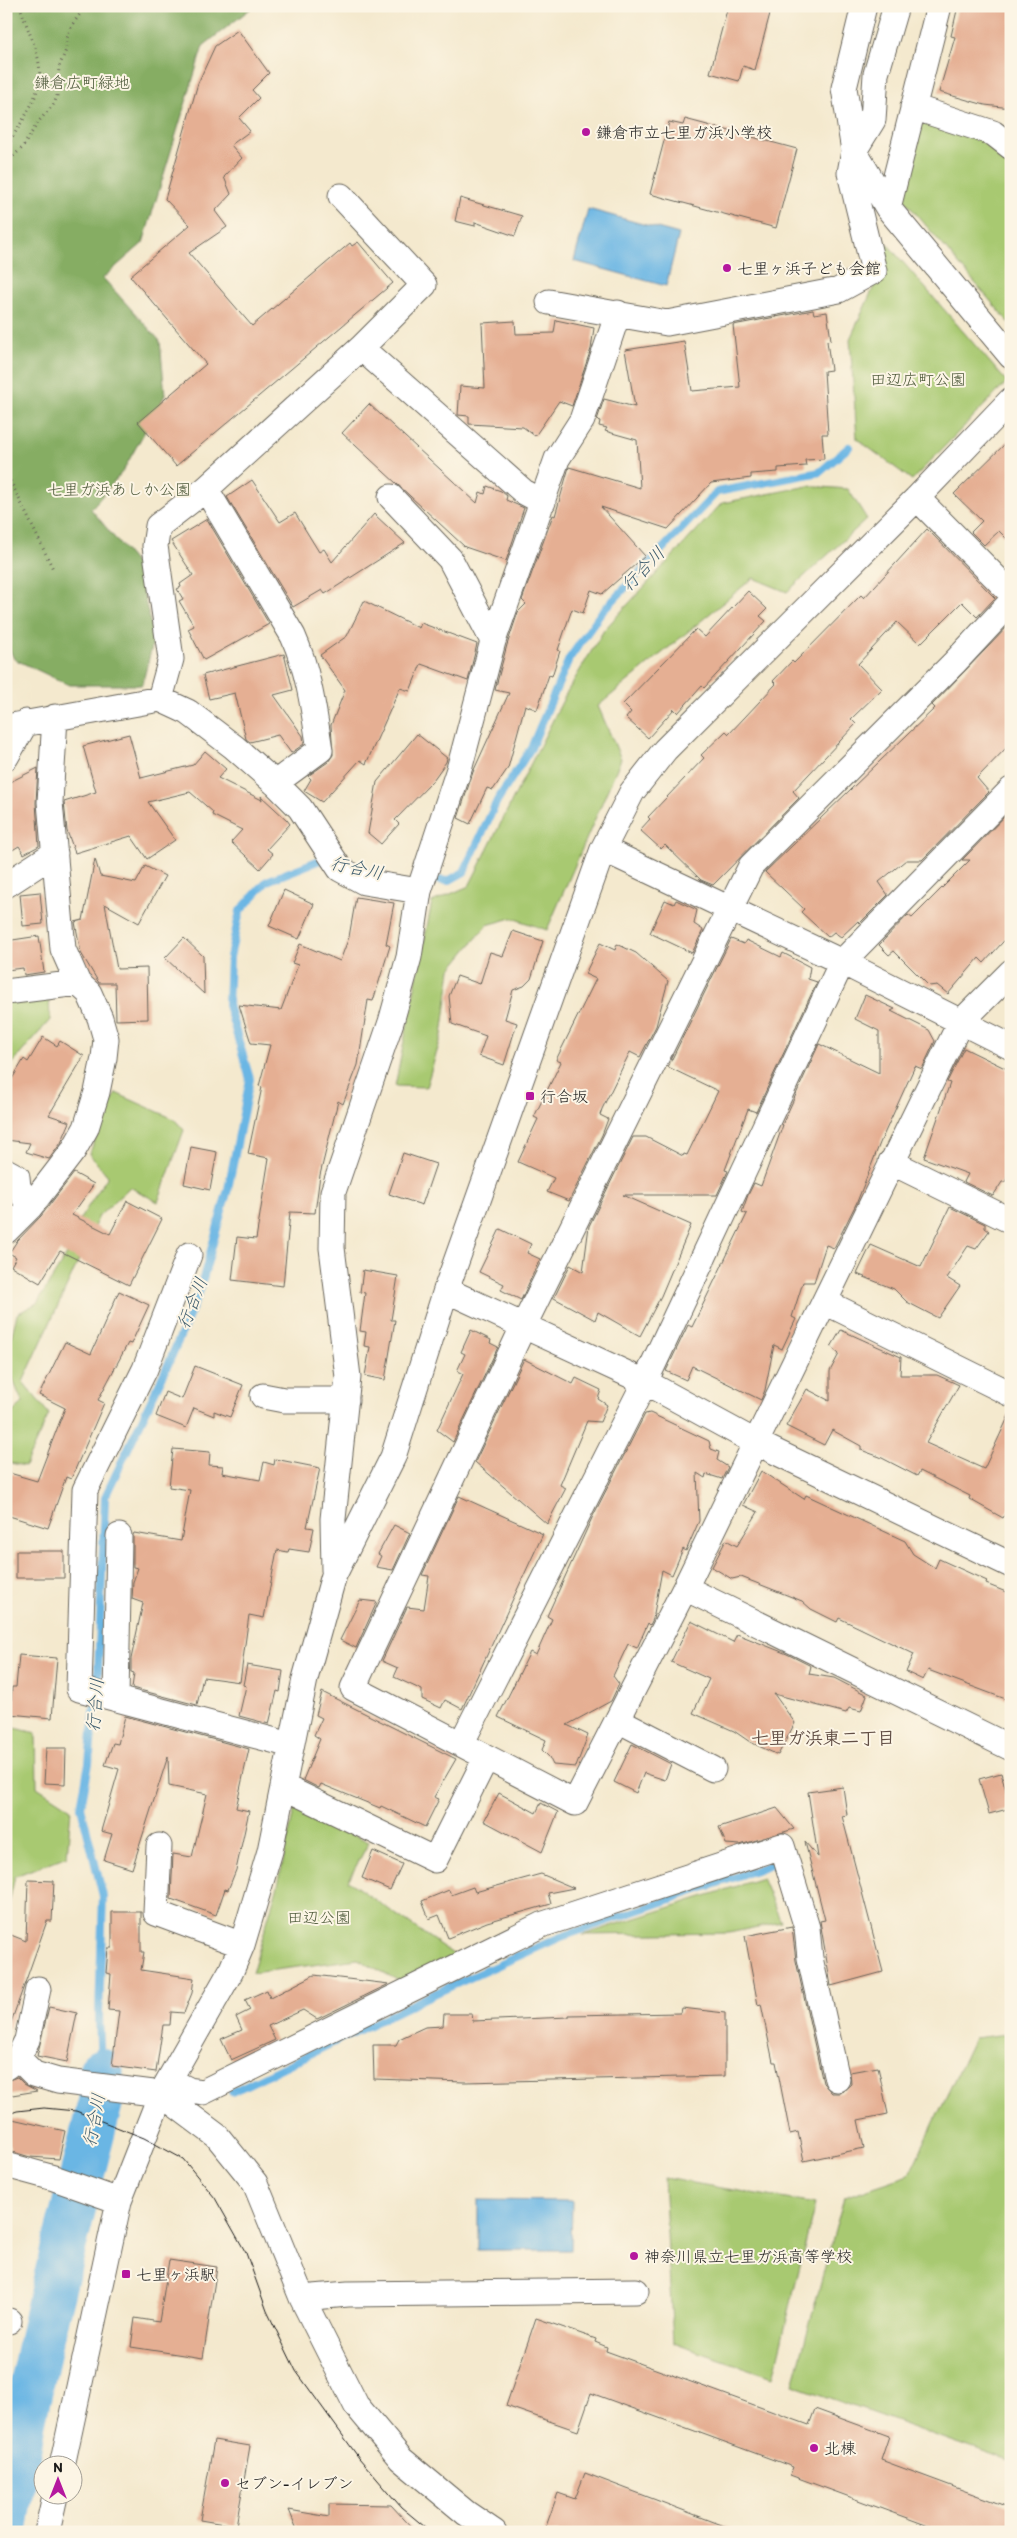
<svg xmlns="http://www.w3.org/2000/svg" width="1017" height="2538" font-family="Itim,'Klee One',sans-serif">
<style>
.green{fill:#a8c971;stroke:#627246}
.forest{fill:#86ad63;stroke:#516440}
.water{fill:#6ab6e4;stroke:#436980}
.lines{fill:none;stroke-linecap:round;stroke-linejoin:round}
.stream{stroke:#6ab6e4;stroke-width:8}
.river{stroke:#6ab6e4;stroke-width:45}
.building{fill:#e5af93}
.minor-casing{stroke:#68645a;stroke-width:27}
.path{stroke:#68645a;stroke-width:3;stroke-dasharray:1 4;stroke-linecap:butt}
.minor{stroke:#fff;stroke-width:25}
.tram{stroke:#1c1c1c;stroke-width:1}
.poi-dot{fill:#b5179e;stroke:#fcf5e5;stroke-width:2}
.labels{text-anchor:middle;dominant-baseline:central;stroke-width:4;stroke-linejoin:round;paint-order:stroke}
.park-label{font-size:16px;fill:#4d593a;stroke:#fcf5e5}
.poi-label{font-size:16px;fill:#1c1c1c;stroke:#fcf5e5;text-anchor:start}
.water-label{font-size:18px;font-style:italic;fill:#3b5a6c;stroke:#fcf5e5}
.neighbourhood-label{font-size:18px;font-weight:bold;fill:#624f46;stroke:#fcf5e5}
</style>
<rect width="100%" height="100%" fill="#fcf5e5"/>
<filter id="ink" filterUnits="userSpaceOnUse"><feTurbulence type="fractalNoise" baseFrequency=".02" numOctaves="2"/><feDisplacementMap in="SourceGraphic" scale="10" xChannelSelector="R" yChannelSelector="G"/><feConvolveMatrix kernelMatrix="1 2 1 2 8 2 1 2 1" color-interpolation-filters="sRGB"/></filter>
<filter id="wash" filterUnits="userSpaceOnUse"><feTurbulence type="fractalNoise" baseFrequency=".0096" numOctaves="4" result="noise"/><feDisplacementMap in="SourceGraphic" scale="20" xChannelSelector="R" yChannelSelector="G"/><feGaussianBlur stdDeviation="1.12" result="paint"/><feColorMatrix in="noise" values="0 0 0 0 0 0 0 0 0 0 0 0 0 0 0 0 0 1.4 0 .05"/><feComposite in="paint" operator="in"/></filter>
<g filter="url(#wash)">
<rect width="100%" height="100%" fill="#f4e9ce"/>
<path class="green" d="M919 121 993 142 1011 157V325L900 195Z
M869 223 1007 382 912 480 857 439 850 339 875 284Z
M808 486 848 489 867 519 787 592 753 578 598 706 621 759 547 930 512 918 487 925 451 969 442 1035 426 1087 395 1086 432 902 469 886 567 692 604 630 722 503Z
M49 997 50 1020 9 1067 6 1003Z
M116 1093 174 1119 184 1130 158 1202 130 1187 99 1216 23 1382 49 1414 25 1466 6 1462V1418L23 1403C4 1363 7 1355 17 1314L37 1303 77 1238 78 1222 108 1176 89 1154Z
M6 1726 36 1733 37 1787 71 1809 67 1856 15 1876 6 1916Z
M295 1806 369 1842 348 1881 456 1956 403 1983 358 1959 252 1973 278 1885Z
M762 1878 781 1922 729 1933 583 1935Z
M1007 2034 1011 2036V2462L793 2385 844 2197 909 2175 974 2038Z
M664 2178 815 2204 773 2377 673 2343Z"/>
<path class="forest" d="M6 6H254L203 46 143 243 103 278 160 341 165 395 123 471 91 509 137 565 154 639 142 685H69L14 659 6 642Z"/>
<path class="water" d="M588 209 679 234 666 286 574 261Z
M478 2200 572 2201 571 2250H478Z"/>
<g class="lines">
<path class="stream" d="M426 879 448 881 464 872 497 801 531 748 569 659 601 613 717 492 820 472 849 447
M101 2071 99 2014 103 1896 81 1807 89 1763 98 1675 105 1497 166 1369 199 1293 228 1189 250 1079 228 1005 230 957 240 911 267 881 320 860 329 862
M232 2092 427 1997 561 1937 776 1863"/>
<path class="river" d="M6 2526 23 2423 47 2313 101 2100V2071"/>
</g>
<g id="blocks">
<path class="building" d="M728 6H772L755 70 743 66 739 81 710 73Z
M958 6H1011V108L985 105 939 92 955 37 951 36Z
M238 30 269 73 252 90 259 98 239 118 250 131 231 145 242 158 224 177 231 194 215 211 227 227 189 253 252 326 350 243 352 246 358 242 393 283 176 466 138 422 206 364 130 276 190 225 165 199 198 83 215 46Z
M685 119 797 149 776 228 650 194 669 122 683 125Z
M460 198 522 216 515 236 475 222V226L455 221Z
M813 310 814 314 827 312 831 340 827 341 831 370 824 371 828 434H822L824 459 805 460 806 466 778 468V472L751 474V478L711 483 668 529 601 507 645 556 602 594 591 590 583 613 572 609 558 650 560 651 552 676 549 675 537 710 525 705 508 768 493 790 487 788 470 824 458 818 473 772 509 693 495 690 507 645 518 612 526 604 522 600 553 515 555 516 569 467 640 488 637 440 605 431 607 428 599 426 600 421 597 420 604 399 635 407 625 350 684 341 692 391 740 387 733 325Z
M556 320 594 328 591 349 572 406 559 401 535 436 523 427 469 424V416L458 415 460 386 485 388 482 323 515 321 516 334 554 333Z
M369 404 477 503 480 492 485 494 487 486 501 491 507 496 506 500 524 508 506 561 465 547 342 433Z
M1011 438V543L999 531 984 545 971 532 982 521 954 494Z
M252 480 280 522 295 513 319 552 324 549 332 562 374 514 405 543 325 594 322 590 293 607 227 497Z
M207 519 269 624 204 660 188 629 194 626 179 601 183 599 177 589 181 587 180 584 193 575 171 541Z
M927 529 995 598 977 617 962 602 920 644 897 622 858 664 882 689 851 719 856 724 793 791 799 798 713 885 701 880 665 845 661 849 640 830 650 819 648 817 704 758 701 755 726 731 729 734 776 684 773 681 792 661 794 663 861 595 864 598Z
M748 591 767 609 760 616 766 621 704 688 702 686 678 713 674 709 648 738 626 718 631 712 623 704 696 629 705 637Z
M364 601 419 628 421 623 477 644 468 681 421 664 410 691 400 688 366 764 360 760 322 802 304 791 311 779 308 776 328 762 333 755 331 725 345 690 320 655 347 636Z
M1011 623V743L977 778 989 792 922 860H906L879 882 888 895 860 923 858 921 841 937 834 932 828 937 801 912 804 909 765 872 935 708 932 705Z
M284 654 293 690 274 695 303 736 304 744 291 753 278 735 250 742 246 739 235 693 209 699 203 675Z
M129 734 141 778 193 765 205 751 226 769 218 778 262 800 261 796 287 820 290 824 267 849 273 854 260 869 231 842 242 830 212 815 213 812 190 792 148 802 175 840 147 859 131 836 75 853 67 831 64 802 96 792 83 746Z
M417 734 447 758 446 762 431 783 395 820 399 824 381 844 368 833 377 782Z
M38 768 36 803 39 846 24 854 19 846 6 854V784Z
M1010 811 1011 933 984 963 979 958 948 994 937 985 929 986 894 951 889 955 879 945 908 915 912 918 970 860H962Z
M95 859 100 876 136 883 145 866 165 876 139 923 105 904 117 969 147 968 148 1019 116 1020 115 983H99L81 953 75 922 83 920Z
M284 890 314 904 299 939 269 926Z
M40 892 43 924 23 926 20 894Z
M356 897 394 903 386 944 390 946 373 1001 368 1000 358 1065 343 1104 338 1101 320 1175 315 1213 290 1212 283 1286 232 1280 237 1237 256 1239 269 1158 248 1154 262 1087 259 1086 270 1045 251 1043 239 1005 281 1010 298 965 292 963 300 944 340 961 349 937Z
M665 900 674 904 676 900 697 910 694 924 703 930 692 953 650 933Z
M513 931 543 941 531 979 524 986 513 990 505 1019 517 1023 504 1065 479 1056 486 1036 452 1024 449 996 457 976 480 984 490 952 503 956Z
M39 936 44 972 24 975 23 968 6 970V941Z
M184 938 203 956 204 994 165 958Z
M731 939 744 944 746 940 781 957 783 953 810 967 808 979 817 982 756 1112 748 1109 725 1170 728 1171 717 1195H623L691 1225 661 1296 640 1336 598 1312 595 1320 554 1298 570 1265 583 1272 589 1226 633 1137H646L683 1156 684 1154 687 1155 718 1091 668 1067Z
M600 943 615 950 617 944 636 953 668 981 656 1026 640 1057 630 1052 602 1109 600 1115 608 1119 602 1135 569 1201 547 1192 554 1178 518 1162 538 1119 534 1117 561 1062 556 1060 596 979 585 974Z
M865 995 895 1009 891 1011 929 1030 935 1041 922 1069 915 1066 880 1143 857 1202 834 1248 826 1245 814 1282H803L792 1317 796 1319 782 1349 774 1345 765 1390 761 1400 692 1366 686 1380 666 1371 688 1325 692 1327 747 1214 742 1212 748 1195 754 1183 761 1186 783 1125H782L819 1044 879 1073V1031L855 1019Z
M43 1037 57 1046 60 1041 84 1056 49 1115 70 1122 61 1143 49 1159 26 1152 30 1143 6 1140V1089L24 1059 28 1062Z
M964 1048 1011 1071V1170L1005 1182H1002L993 1196 964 1182 968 1174 924 1158 950 1083 947 1082Z
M191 1147 217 1152 210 1190 184 1184Z
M403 1153 436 1164 422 1205 389 1194Z
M74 1173 94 1184 72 1215 110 1234 127 1201 162 1219 129 1285 60 1251 40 1283 11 1266 16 1257 9 1253 17 1241 41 1216Z
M950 1207 985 1224V1228L989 1231 976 1249 968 1246 947 1278 960 1286 938 1318 907 1302 894 1289 857 1274 871 1245 921 1267Z
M500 1229 531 1244 527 1253 540 1259 521 1300 501 1290 504 1284 479 1272Z
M363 1270 398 1276 391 1320H395L385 1380 365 1376 370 1347 364 1346 366 1332 360 1331 365 1293 360 1292Z
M119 1291 149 1305 131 1344 128 1343 98 1400 104 1403 71 1479 66 1477 48 1528 6 1515V1472L37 1481 65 1408 39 1395 65 1342 91 1354Z
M471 1330 491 1340 490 1343 498 1347 453 1442 437 1430 463 1374 457 1371 465 1354 461 1352Z
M841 1330 901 1357 900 1375H937L959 1385 926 1443 984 1469 1011 1411V1505L1003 1518 969 1499 970 1496 920 1471 917 1476 880 1457 861 1450V1446L832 1430 824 1445 786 1426 807 1389 830 1401V1371L839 1354 831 1347Z
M524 1359 573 1384 576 1378 601 1390 598 1399 607 1405 600 1422 587 1421 560 1485 566 1488 547 1524 475 1462Z
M195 1366 243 1385 230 1417 214 1411V1416L194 1408 186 1428 156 1416 165 1392 182 1399Z
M650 1413 709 1441 711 1449 719 1452 717 1460 728 1467 722 1479 706 1474 705 1478 697 1473 699 1521 686 1551 683 1549 672 1575 662 1570 653 1619 650 1625 648 1623 637 1648 628 1644 613 1676 619 1684 611 1701 567 1725 588 1735 576 1767 553 1765 549 1757 542 1750 546 1740 498 1717 530 1652 536 1655 552 1619 547 1616 592 1518 645 1414Z
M173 1449 210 1452 209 1465 223 1466 222 1473 260 1480 264 1462 274 1465 275 1459 320 1468 307 1527 314 1528 309 1552 289 1549 288 1552 277 1550 264 1618 249 1615 240 1682 203 1677 197 1705 132 1688 134 1673 131 1672V1659L143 1603 132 1599 133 1582 138 1568 133 1567V1535L134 1533 181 1541 190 1490 169 1487Z
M761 1471 804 1499 806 1495 905 1541 913 1554 935 1568 939 1559 987 1581 986 1584 1011 1594V1701L928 1670 923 1680 906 1672 914 1654 839 1618 837 1622 811 1609 802 1601 741 1577 732 1579 712 1567 726 1540 737 1546 758 1512 743 1505Z
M459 1496 543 1534 462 1709 445 1700 441 1708 422 1699V1690L394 1677 398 1668 382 1661 407 1607 424 1609 429 1576 422 1575Z
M394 1525 410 1533 393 1570 376 1567 381 1556 378 1554Z
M16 1551H64V1578H16Z
M360 1600 377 1602 356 1648 340 1640Z
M691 1621 733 1642 737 1634 787 1654 811 1666 809 1674 834 1678 867 1695 861 1711 849 1708 846 1713 774 1694 795 1723 778 1755 750 1742 734 1731 693 1713 709 1679 671 1662Z
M19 1655 57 1658 52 1718 10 1714 12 1687H16Z
M247 1665 283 1671 280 1692 277 1691 269 1724 239 1716 246 1686 243 1685Z
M322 1692 456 1759 434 1797 439 1799 425 1827 381 1806 380 1808 321 1784 319 1788 303 1780 320 1739 314 1735 322 1718 316 1715Z
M125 1716 249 1749 236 1808 249 1811 236 1870 228 1890 225 1889 216 1915 171 1899 173 1854 192 1857 207 1794 169 1786 168 1756 132 1869 104 1860 112 1834 101 1831 119 1769 105 1765 113 1743 118 1744Z
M632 1744 671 1764 665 1780 644 1773 636 1793 614 1782Z
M46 1748H66L65 1784 44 1783Z
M1001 1773 1011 1808 989 1814 979 1779Z
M843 1787 847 1815 842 1816 883 1972 831 1986 820 1921 825 1920 805 1842 818 1857 808 1792Z
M499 1793 536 1813 541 1803 558 1812 542 1852 484 1821Z
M777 1808 794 1829 740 1845 726 1844 719 1827Z
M373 1851 402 1864 390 1890 362 1878Z
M541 1874 574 1888 548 1893 551 1904 487 1922 448 1938 439 1915 429 1919 422 1901 449 1890 451 1895 473 1887 475 1892Z
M28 1880 54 1881 52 1921H47L9 2028H6V1947L11 1935 26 1941Z
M112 1912H141V1952H144L141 1970 194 1978 192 1993 184 2013 171 2012 170 2025H163L156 2072 112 2066 119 2011 108 2010 111 1974 106 1973 108 1948H112Z
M792 1927 796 1961 823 2083 832 2093H841L851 2084 850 2072 878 2067 888 2114 858 2120 864 2148 804 2161 798 2132 790 2134 776 2062H773L761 2004 758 2005 745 1936Z
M314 1975 389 1984 317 2019 303 2010 268 2026 275 2040 231 2060 221 2039 242 2030 236 2017 250 2010 245 2000 267 1990 270 1998Z
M49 2007 77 2013 67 2062 37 2056Z
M682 2008 725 2013V2076L465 2082 374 2079 373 2045H396L399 2039 425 2027 443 2026 444 2014H472L473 2021 569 2017V2015L681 2013Z
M17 2077 24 2084 37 2091 6 2096V2081Z
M8 2118 65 2131 59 2159 30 2157 10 2151Z
M169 2260 217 2267 203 2358 131 2347 135 2318 159 2322Z
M536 2318 596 2339 595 2342 607 2347 606 2351 809 2425 815 2409 889 2436 881 2460 1011 2508V2532H945L790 2475 793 2467 591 2393 578 2431 506 2406Z
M214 2440 250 2446 236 2526 200 2520Z
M585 2473 735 2530V2532H544L558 2493 575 2499Z
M329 2504 391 2505 416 2532H298L289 2510 329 2517Z"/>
</g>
</g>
<g filter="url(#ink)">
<use href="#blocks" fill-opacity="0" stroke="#68645a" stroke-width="1"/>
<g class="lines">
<g class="minor-casing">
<path id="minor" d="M864 6 844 88 854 151 888 208 1011 356
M913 107 993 133 1011 147
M888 208 939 6
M549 302 667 323 839 290 874 271 850 173 854 151 873 120 876 74 896 6
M361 348 524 492 543 502
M206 489 293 636C309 672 314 712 320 750L275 783
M391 497 450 559 493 641
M917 498 1011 593
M1011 602 954 663 751 866 523 1327 353 1688 575 1803 685 1588 960 1023 1011 972
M160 699 171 659 155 546 158 526 206 489 361 348 424 285 341 196
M6 727 160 699 188 712 234 747 275 783 300 808 340 869 364 882 419 891
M6 757 26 722
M603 849 842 962 1011 1047
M6 885 55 853
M6 992 78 983
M891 1162 1011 1221
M6 1171 17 1177 18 1187 30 1207
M6 1231 30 1207 73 1151 86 1128 97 1092 104 1058 106 1039 100 1018 89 993 78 983 63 949 50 802 55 717
M189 1255 145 1369 85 1490 79 1689 291 1745
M446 1290 645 1382 755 1442 1011 1565
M825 1302 1011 1394
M263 1396 284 1400H346
M334 1570 333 1519 348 1377 332 1248 333 1192 391 1022 409 957 419 891 460 766 493 641 557 459 582 420 618 313
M685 1588 1011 1748
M116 1699 119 1536
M618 1720 713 1769
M461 1744 645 1382 842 962 1011 790
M284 1787 435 1860 486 1758
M159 1846 156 1913 242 1945
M18 2058 27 2040 38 1989
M6 2067 18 2058 34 2074 58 2081 161 2094 217 2136 255 2183 302 2298 356 2405 401 2459 466 2513 494 2532
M169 2080 189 2090 203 2092 541 1925 782 1846 807 1928 810 1958 837 2079
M6 2165 54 2178 119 2201
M302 2298 348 2294 636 2291
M6 2321H9
M62 2466 119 2201 161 2094 231 1971 242 1945 270 1851 305 1679 334 1575 393 1457 446 1290 603 849 632 792 665 750 917 498 1011 400
M47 2532 55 2496"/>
</g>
<path class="path" d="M6 150C12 136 20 126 27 113 53 68 33 49 20 6
M6 163 22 148 39 121 54 104 57 96 59 67 66 50 67 38 72 25 86 6
M6 472 53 569"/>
<use href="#minor" class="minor"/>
<path class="tram" d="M6 2115 17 2111 44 2108 76 2111 144 2138 183 2159 215 2198 246 2253 267 2311 296 2371 359 2458 401 2507 431 2532"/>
</g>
</g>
<g class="poi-dot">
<circle cx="586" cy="132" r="5"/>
<circle cx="727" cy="268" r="5"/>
<rect x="525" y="1091" width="10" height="10" rx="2.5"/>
<circle cx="634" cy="2256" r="5"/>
<rect x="121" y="2269" width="10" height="10" rx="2.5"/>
<circle cx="814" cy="2448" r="5"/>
<circle cx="225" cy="2483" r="5"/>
</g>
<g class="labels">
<g class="park-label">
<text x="82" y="82">鎌倉広町緑地</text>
<text x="918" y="379">田辺広町公園</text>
<text x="119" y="489">七里ガ浜あしか公園</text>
<text x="319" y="1917">田辺公園</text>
</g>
<g class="poi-label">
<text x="596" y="132">鎌倉市立七里ガ浜小学校</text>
<text x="737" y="268">七里ヶ浜子ども会館</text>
<text x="540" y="1096">行合坂</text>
<text x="644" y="2256">神奈川県立七里ガ浜高等学校</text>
<text x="136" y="2274">七里ヶ浜駅</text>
<text x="824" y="2448">北棟</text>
<text x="235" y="2483">セブン-イレブン</text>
</g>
<g class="water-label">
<text transform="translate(643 569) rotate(-46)">行合川</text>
<text transform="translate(357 868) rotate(12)">行合川</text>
<text transform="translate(192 1303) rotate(-68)">行合川</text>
<text transform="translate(95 1705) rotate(-85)">行合川</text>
<text transform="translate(94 2120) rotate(-79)">行合川</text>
</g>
<g class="neighbourhood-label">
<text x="823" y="1738">七里ガ浜東二丁目</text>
</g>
</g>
<rect width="1017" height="2538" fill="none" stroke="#fcf5e5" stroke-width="25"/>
<g transform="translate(58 2480)"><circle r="24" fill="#fcf5e5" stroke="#a29e95"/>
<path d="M0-4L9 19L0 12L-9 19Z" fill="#b5179e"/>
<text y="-8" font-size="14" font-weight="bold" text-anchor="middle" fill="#1c1c1c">N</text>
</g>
</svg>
